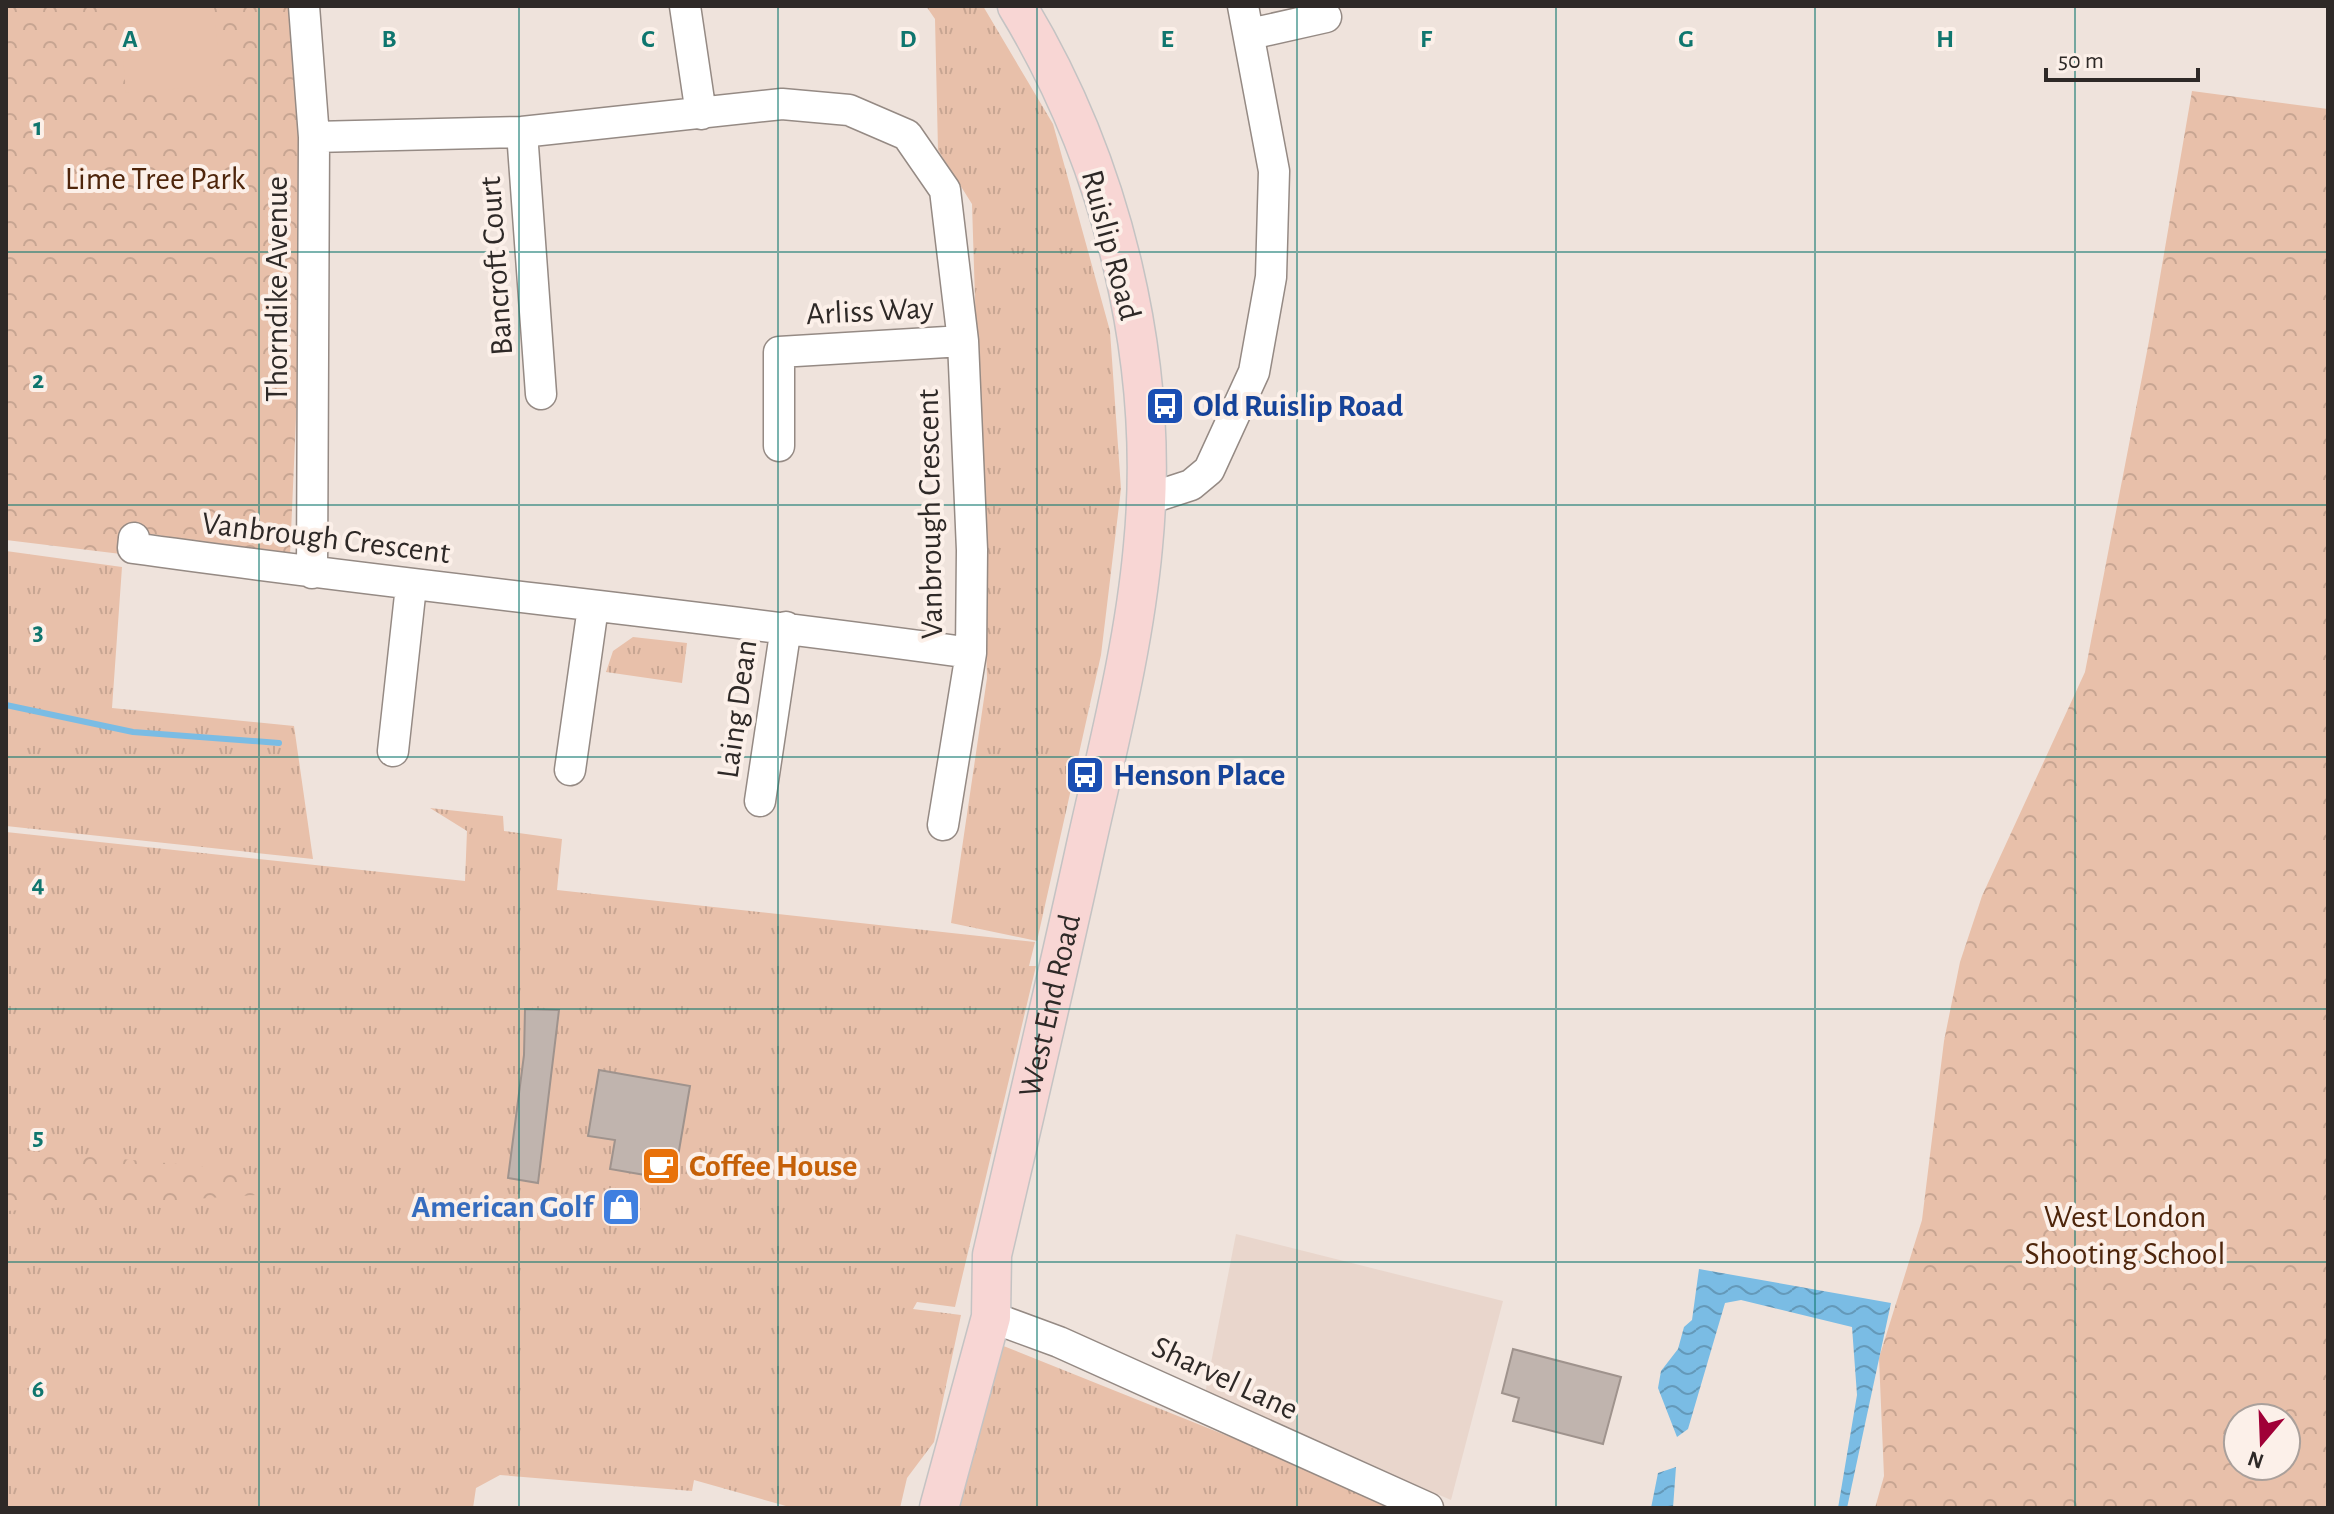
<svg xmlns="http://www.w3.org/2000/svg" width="2334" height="1514" font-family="'Alegreya Sans',sans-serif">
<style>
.built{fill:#e9d6cc}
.grass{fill:url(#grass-tufts)}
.forest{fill:url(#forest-crowns);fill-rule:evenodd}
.pitch{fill:#e8c0aa}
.water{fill:url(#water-waves)}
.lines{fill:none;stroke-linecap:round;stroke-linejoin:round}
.stream{stroke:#7abce4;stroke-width:6}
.building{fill:#c0b4ae;stroke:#9f938d;stroke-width:2}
.minor-casing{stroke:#958a84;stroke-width:33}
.major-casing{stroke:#c4c3c3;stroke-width:41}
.minor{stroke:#fff;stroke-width:30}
.major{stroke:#f8d6d4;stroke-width:38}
.grid{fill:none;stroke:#0f766e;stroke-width:2;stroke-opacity:0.55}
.labels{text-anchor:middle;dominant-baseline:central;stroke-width:8;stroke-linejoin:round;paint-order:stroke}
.park-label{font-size:32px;fill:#4e250b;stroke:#fcf0e9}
.street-label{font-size:32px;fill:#2e2927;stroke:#fcf0e9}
.transit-label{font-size:32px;font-weight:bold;fill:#164399;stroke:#fcf0e9;text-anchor:start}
.food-label{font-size:32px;font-weight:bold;fill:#c56008;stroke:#fcf0e9;text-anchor:start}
.shop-label{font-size:32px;font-weight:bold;fill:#366cbe;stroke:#fcf0e9;text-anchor:end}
.grid-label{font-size:26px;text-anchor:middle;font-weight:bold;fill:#0f766e;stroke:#fcf0e9;stroke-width:8;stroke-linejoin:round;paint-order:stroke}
</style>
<defs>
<pattern id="grass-tufts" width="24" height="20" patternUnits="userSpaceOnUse" patternTransform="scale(2)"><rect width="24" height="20" fill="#e8c0aa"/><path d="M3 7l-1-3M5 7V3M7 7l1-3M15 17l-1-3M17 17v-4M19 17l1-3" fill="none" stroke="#c7a592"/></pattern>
<pattern id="forest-crowns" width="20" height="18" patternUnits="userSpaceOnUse" patternTransform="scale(2)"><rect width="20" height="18" fill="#e8c0aa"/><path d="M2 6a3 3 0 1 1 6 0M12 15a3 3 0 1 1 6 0" fill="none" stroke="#c7a592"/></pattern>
<pattern id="water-waves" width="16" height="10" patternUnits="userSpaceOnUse" patternTransform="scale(2)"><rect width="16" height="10" fill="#7abce4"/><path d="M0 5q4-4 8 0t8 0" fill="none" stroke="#6499b9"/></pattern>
</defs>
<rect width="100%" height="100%" fill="#efe3dc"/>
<path class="built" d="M1236 1234 1503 1301 1451 1500 1205 1394Z"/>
<path class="grass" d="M926 6H983L1053 124 1110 331 1121 489 1101 655 1037 941 951 923 987 678 972 204 938 150 935 19Z
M6 551 122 567 112 708 294 726 313 859 6 826Z
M633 637 687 643 682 683 606 672 613 651Z
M430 808 503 816 504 831 562 839 557 890 1035 942 1029 966H1036L955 1307 917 1302 913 1309 961 1315 934 1442 907 1478 900 1508H793L694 1480 692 1491 500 1475 476 1488 473 1508H6V832L465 881 467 831Z
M1001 1345 1407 1508H959L991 1364Z"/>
<path class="forest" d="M6 6H294L307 164 290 556 125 530 121 554 6 540Z
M2192 91 2328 109V1508H1875L1884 1476 1879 1358 1922 1220 1944 1041 1960 962 1982 896 2085 672 2149 341ZM2238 1418H2286V1466H2238Z
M6 1149 235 1169 256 1195 6 1211Z"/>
<path class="pitch" d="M119 6H214L221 85 126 93Z"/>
<path class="water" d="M1699 1269 1891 1303 1847 1508H1838L1857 1395 1852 1327 1741 1300 1725 1303 1688 1429 1677 1437 1658 1388 1661 1371 1678 1349 1684 1327 1692 1320Z
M1676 1467 1673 1508H1651L1658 1473Z"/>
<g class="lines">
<path class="stream" d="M6 705 133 732 279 743"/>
</g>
<path class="building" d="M525 1009 559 1010 538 1183 508 1178 524 1055Z
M599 1070 690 1086 674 1180 610 1169 615 1140 588 1136Z
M1513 1349 1621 1377 1603 1444 1513 1421 1519 1398 1502 1393Z"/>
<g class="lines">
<g class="minor-casing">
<path id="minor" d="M304 6 314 137 312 573
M685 6 701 114
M1250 34 1326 17
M522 132 541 394
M779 446V352L963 341
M1145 500 1191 485 1209 470 1254 372 1271 277 1274 171 1243 6
M134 538 133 548C412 587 692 614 971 653L972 550 963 341 945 190 907 135 849 110 782 104 522 132 314 137
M393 751 411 586
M570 770 593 607
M760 801 786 627
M943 825 971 653
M991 1317 1059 1342 1428 1508"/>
</g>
<g class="major-casing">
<g id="major">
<path id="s1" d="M939 1508 991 1317 992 1255C1024 1118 1056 982 1086 845 1108 746 1134 647 1143 546 1161 362 1113 164 1017 6"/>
</g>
</g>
<use href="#minor" class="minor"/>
<use href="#major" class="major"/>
</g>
<path class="grid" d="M259 6V1508M519 6V1508M778 6V1508M1037 6V1508M1297 6V1508M1556 6V1508M1815 6V1508M2075 6V1508M6 252H2328M6 505H2328M6 757H2328M6 1009H2328M6 1262H2328"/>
<defs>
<g id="bus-square" transform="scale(2)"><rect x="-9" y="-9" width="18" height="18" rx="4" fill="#1a4fb4" stroke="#fcf0e9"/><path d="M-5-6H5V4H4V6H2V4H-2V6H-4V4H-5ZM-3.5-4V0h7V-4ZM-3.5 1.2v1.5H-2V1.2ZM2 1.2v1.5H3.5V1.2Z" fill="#fff"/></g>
<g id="cafe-square" transform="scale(2)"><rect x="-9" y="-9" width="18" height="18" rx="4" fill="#e8710a" stroke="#fcf0e9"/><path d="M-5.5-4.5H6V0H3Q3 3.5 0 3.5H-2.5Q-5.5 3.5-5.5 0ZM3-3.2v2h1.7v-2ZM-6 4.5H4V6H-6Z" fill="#fff"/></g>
<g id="shop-square" transform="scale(2)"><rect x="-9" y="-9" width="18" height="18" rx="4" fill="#3f7fe0" stroke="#fcf0e9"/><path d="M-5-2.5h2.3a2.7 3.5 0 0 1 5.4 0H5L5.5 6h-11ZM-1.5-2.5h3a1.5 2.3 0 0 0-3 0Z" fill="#fff"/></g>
</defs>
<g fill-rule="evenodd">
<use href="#bus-square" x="1165" y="406"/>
<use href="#bus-square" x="1085" y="775"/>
<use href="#cafe-square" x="661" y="1166"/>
<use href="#shop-square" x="621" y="1207"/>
</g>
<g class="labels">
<g class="park-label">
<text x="155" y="179">Lime Tree Park</text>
<text x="2125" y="1217">West London<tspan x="2125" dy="37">Shooting School</tspan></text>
</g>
<g class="street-label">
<text transform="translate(1111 245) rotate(75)">Ruislip Road</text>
<text transform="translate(496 266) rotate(-94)">Bancroft Court</text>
<text transform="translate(277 289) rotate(-90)">Thorndike Avenue</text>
<text transform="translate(870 311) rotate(-3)">Arliss Way</text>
<text transform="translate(930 514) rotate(-91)">Vanbrough Crescent</text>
<text transform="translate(326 538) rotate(7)">Vanbrough Crescent</text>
<text transform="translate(737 709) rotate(-82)">Laing Dean</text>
<text stroke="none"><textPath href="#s1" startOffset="516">West End Road</textPath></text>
<text transform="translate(1225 1378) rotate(25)">Sharvel Lane</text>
</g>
<g class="transit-label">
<text x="1193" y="406">Old Ruislip Road</text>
<text x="1113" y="775">Henson Place</text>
</g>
<g class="food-label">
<text x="689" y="1166">Coffee House</text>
</g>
<g class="shop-label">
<text x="593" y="1207">American Golf</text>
</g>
</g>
<g class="grid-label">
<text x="130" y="47">A</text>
<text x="389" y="47">B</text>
<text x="648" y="47">C</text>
<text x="908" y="47">D</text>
<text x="1167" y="47">E</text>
<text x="1426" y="47">F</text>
<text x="1686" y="47">G</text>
<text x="1945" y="47">H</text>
<text x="38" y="135">1</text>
<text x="38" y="388">2</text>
<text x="38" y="640">3</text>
<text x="38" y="892">4</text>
<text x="38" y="1145">5</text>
<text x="38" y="1397">6</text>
</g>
<rect width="2334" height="1514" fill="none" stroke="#2e2927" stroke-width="16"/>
<g transform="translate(2262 1442) rotate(199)"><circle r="38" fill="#fcf0e9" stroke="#aaa09b" stroke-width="2"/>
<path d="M0-6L14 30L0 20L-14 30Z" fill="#a00037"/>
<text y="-12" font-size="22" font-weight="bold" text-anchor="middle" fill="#2e2927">N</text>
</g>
<path d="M2046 68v12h152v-12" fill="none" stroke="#2e2927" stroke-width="4"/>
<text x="2058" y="68" font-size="24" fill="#2e2927" stroke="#fcf0e9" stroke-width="6" paint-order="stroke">50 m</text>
</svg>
